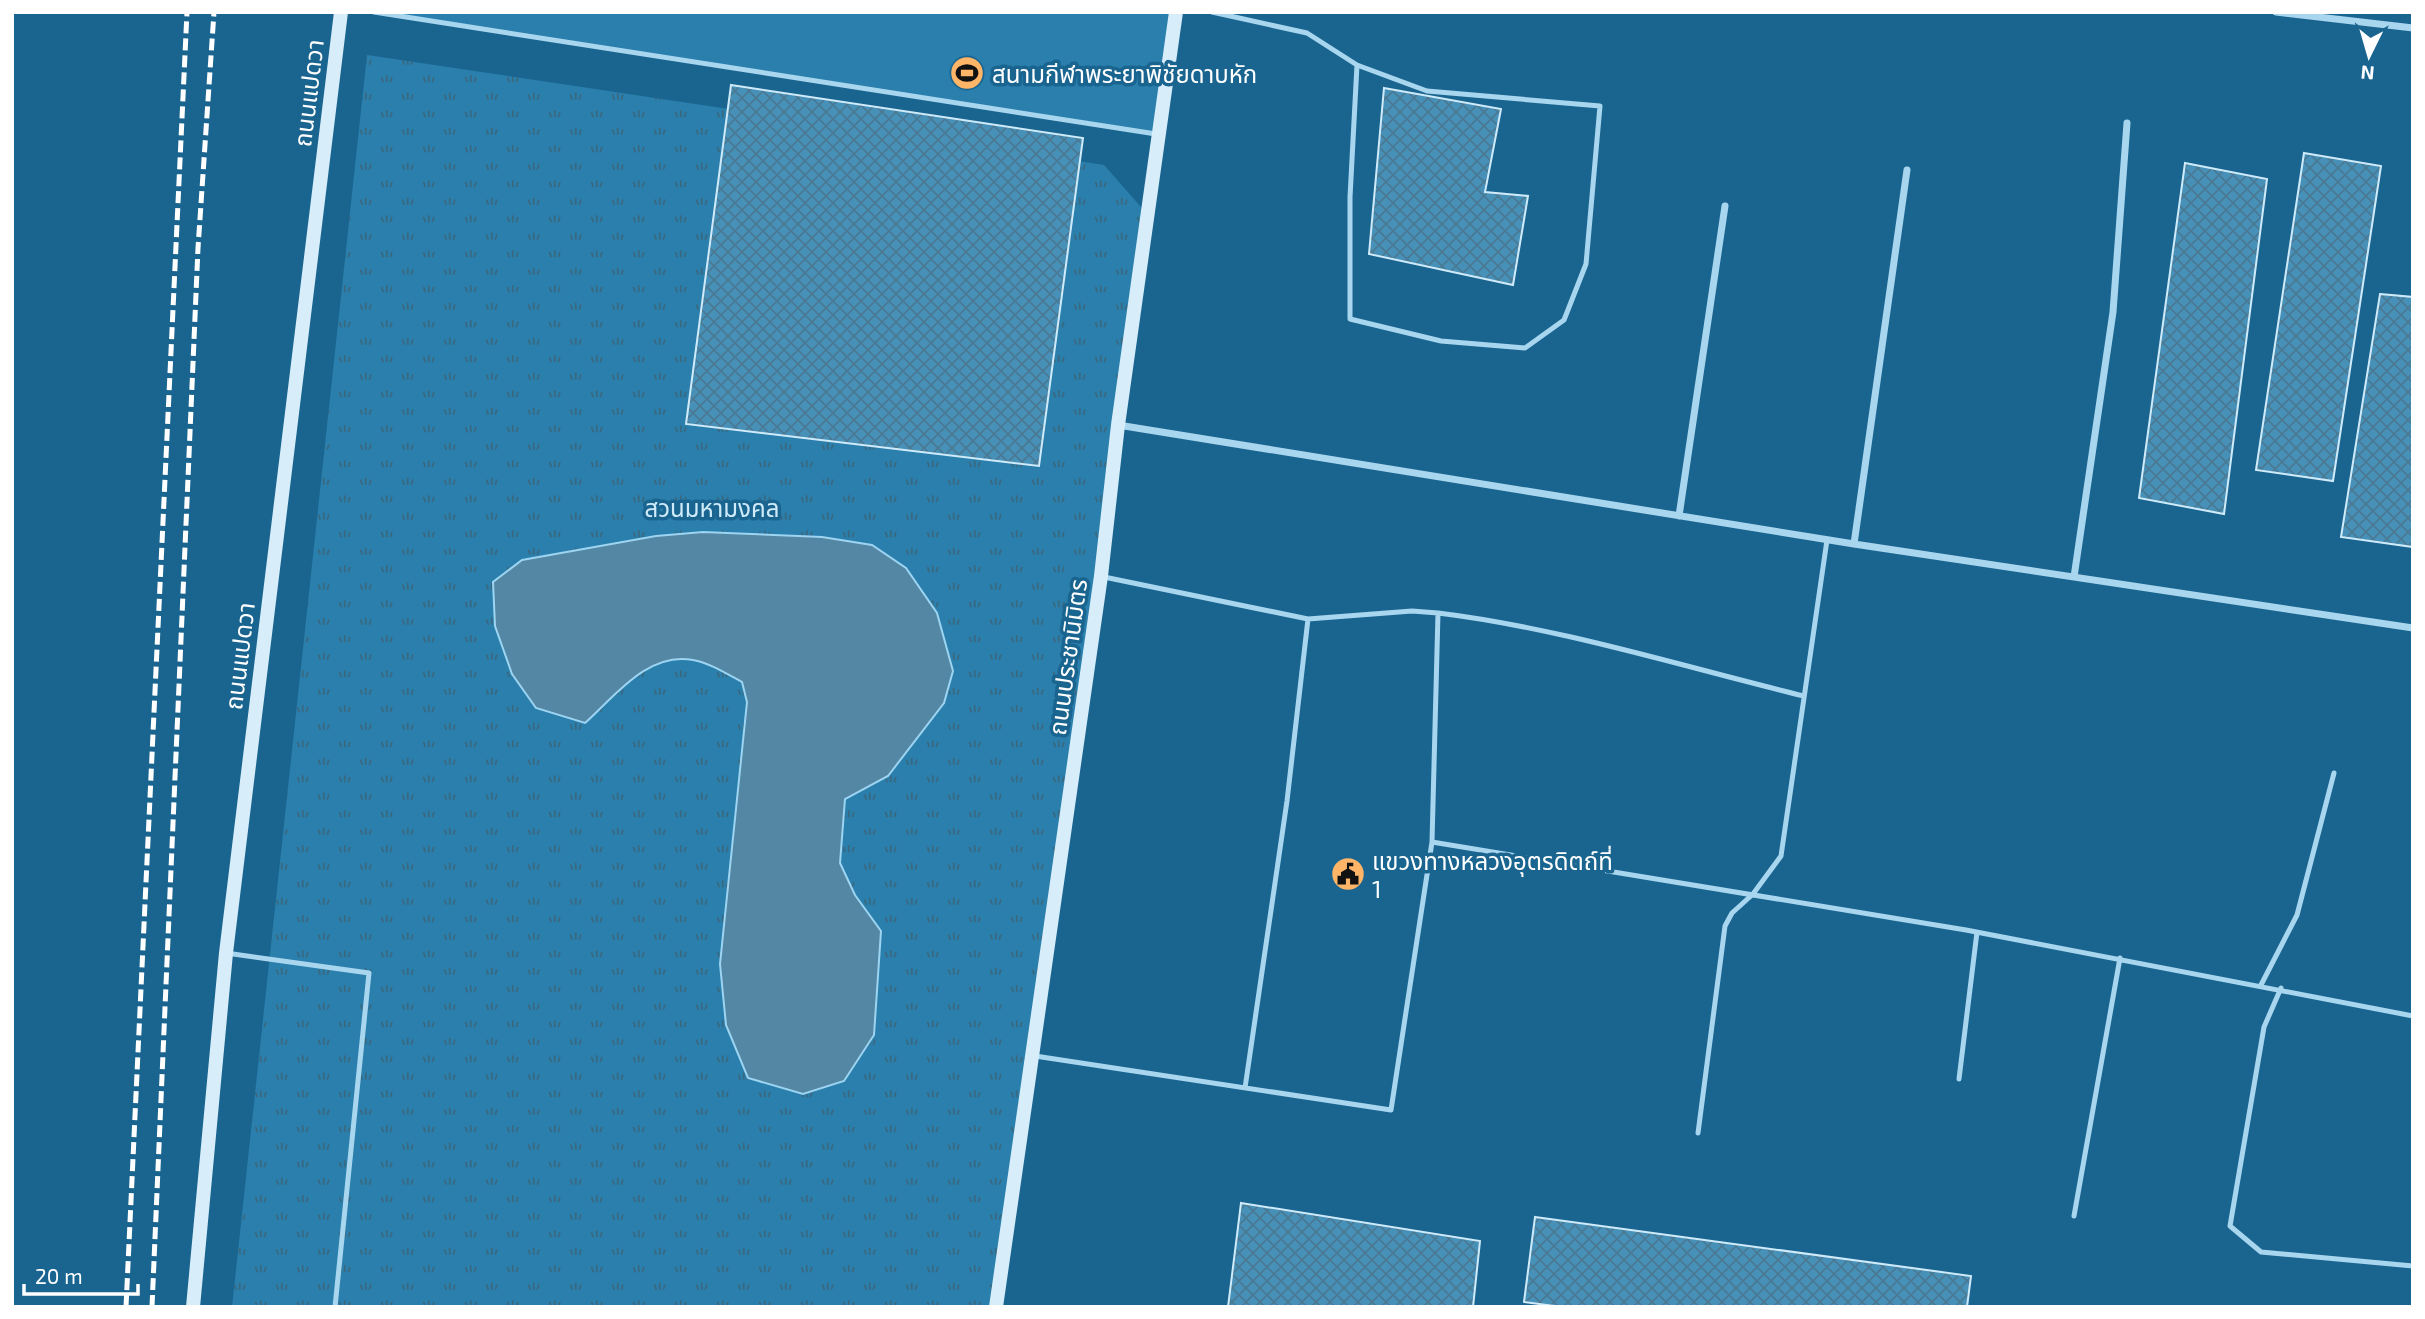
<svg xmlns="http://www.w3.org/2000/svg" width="2425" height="1319" font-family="'Exo 2','Noto Sans Thai',sans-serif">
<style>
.grass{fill:#2a7fac}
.park{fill:url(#park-tufts)}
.water{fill:#5487a4;stroke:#9cd4f1;stroke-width:2}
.building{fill:url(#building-cross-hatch);stroke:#cfebfa;stroke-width:2}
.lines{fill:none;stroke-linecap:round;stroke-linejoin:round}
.lane{stroke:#a9d6ef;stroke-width:5}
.street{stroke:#a9d6ef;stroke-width:7}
.secondary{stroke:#d7edfa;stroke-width:14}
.rail{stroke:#fff;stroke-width:5;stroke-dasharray:12 5;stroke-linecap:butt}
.labels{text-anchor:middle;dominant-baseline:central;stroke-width:7;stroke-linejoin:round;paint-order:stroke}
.poi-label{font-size:24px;fill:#fff;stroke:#1a6590;text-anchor:start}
.street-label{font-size:24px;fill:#fff;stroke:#1a6590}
.park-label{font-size:24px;fill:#cfebfa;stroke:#1a6590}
</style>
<defs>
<pattern id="park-tufts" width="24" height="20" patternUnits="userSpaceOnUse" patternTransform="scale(1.75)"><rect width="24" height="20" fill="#2a7fac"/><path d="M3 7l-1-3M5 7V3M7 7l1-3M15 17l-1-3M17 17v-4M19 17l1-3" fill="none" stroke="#396881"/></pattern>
<pattern id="building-cross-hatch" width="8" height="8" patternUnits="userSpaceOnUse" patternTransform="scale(1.75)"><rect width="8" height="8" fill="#4791b9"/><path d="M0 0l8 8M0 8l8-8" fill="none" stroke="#497993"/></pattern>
</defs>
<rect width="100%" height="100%" fill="#1a6590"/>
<path class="grass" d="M374 12H1176L1159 134Z"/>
<path class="park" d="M367 55 1104 165 1148 215 991 1307H232Z"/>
<path class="water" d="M703 532 822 537 872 545 906 568 937 613 953 671 944 703 888 776 845 799 840 863 855 895 881 931 874 1035 844 1081 803 1094 748 1078 726 1025 720 964 747 702 742 682C727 674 710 663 693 660 648 651 614 697 585 723L536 708 512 674 495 626 493 582 522 560 656 536Z"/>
<path class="building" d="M731 85 1083 138 1039 466 686 424Z
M1384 88 1501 109 1485 192 1528 196 1513 285 1369 254Z
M2304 153 2381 166 2333 481 2256 470Z
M2185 163 2267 179 2224 514 2139 498Z
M2380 294 2413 297V547L2341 537Z
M1241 1203 1480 1241 1473 1307H1228Z
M1535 1217 1971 1276 1967 1307H1562L1524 1302Z"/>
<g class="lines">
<path class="lane" d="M374 12 1156 134
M1212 12 1307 33 1357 65 1427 91 1600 106 1586 264 1564 320 1525 348 1441 341 1350 319V197L1357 65
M1104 577 1308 619 1412 611 1438 613 1432 842
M1438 613C1561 628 1684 667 1804 696
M226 953 369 973 335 1307
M2261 985 2297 915 2334 773
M2281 988 2264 1027 2230 1226 2261 1252 2413 1266
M1035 1056 1391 1110 1432 842 1966 930 2413 1016
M1959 1079 1977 932
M1245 1088 1287 801 1308 619
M1698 1133 1725 926 1732 913 1753 894 1781 856 1827 540
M2074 1216 2120 958"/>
<path class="street" d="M2276 12 2413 28
M1118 425 1854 544 2413 628
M1679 516 1725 206
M1854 544 1907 170
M2074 577 2113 312 2127 123"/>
<path class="secondary" d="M193 1307 226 953 341 12
M996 1307 1101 576 1118 425 1176 12"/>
<path class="rail" d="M126 1307 187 12
M152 1307 198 248 214 12"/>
</g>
<defs>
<g id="stadium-disc" transform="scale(1.75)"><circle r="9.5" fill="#ffb567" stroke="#1a6590"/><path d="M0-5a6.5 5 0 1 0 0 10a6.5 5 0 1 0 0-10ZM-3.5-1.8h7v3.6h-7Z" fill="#111"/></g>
<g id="civic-disc" transform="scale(1.75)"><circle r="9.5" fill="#ffb567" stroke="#1a6590"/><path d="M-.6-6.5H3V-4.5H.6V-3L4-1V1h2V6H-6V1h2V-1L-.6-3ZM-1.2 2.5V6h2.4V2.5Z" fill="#111"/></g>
</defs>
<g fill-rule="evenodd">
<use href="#stadium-disc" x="967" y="73"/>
<use href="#civic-disc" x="1348" y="874"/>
</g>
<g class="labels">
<g class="poi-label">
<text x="992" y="73">สนามกีฬาพระยาพิชัยดาบหัก</text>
<text x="1372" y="860">แขวงทางหลวงอุตรดิตถ์ที่<tspan x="1372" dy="28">1</tspan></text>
</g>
<g class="street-label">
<text transform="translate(308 93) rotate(-83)">ถนนแปดวา</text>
<text transform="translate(239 656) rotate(-83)">ถนนแปดวา</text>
<text transform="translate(1067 657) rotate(-82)">ถนนประชานิมิตร</text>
</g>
<g class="park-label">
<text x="712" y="507">สวนมหามงคล</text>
</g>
</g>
<rect width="2425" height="1319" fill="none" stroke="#ffffff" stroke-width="28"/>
<g transform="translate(2369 56) rotate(185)" stroke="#1a6590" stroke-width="5" paint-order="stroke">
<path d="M0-5L12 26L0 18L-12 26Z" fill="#ffffff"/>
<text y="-10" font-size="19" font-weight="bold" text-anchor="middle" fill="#ffffff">N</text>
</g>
<path d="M24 1284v10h114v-10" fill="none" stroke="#ffffff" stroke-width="3.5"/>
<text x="35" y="1284" font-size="21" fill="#ffffff" stroke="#1a6590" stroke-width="5" paint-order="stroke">20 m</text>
</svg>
